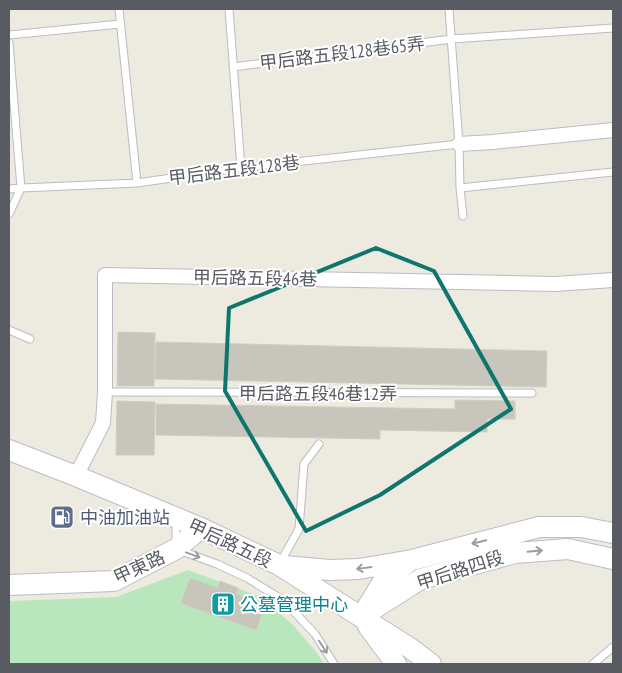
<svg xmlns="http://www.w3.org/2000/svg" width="622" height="673" font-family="'PT Sans Narrow','Noto Sans TC',sans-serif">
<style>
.green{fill:#b9e7bd}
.building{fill:#c8c5bc;stroke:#d2cdbd}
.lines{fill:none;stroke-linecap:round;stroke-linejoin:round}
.lane-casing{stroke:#babcc2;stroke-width:9}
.street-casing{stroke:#babcc2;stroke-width:16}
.secondary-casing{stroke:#babdc5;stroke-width:22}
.lane{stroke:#fff;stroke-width:7}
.street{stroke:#fff;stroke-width:14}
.secondary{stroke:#fff;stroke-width:20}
.oneway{stroke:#9b9da1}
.marked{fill:none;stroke:#0f766e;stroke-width:4;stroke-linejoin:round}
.labels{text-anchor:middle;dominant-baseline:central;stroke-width:4;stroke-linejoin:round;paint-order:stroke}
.street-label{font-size:18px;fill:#585c62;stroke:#fff}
.service-label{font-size:18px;fill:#4e5e75;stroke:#fff;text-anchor:start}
.culture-label{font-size:18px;fill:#0d838f;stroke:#fff;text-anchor:start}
</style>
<rect width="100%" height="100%" fill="#edebdf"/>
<path class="green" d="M188 570 259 596 293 625 317 653 324 664H9V601L116 597Z"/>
<path class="building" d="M118 332 155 333 154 386H117Z
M156 342 547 351 546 387 155 379Z
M455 400 515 401V419H487V432L380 430V439L156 435V404L455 409Z
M117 401 155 402 154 455H116Z
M190 578 218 588 220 581 238 588 236 594 265 605 256 630 181 603Z"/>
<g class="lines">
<g class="lane-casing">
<path id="lane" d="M119 9 137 183
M229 9 241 168
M449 9 459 144 460 188 613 172
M9 35 120 24
M9 43 21 188 9 214
M233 67 452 39 613 28
M460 188 463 216
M9 189 21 188 137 183 241 168 459 144
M9 330 30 339
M105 392 532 393
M176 521V549L217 564 247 578 283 600 315 634 334 664
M280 563 299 529 304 464 319 444
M593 664 613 647"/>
</g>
<g class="street-casing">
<path id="street" d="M459 144 493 142 613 130
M76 476 103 423 105 392V275L555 284 613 280"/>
</g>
<g class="secondary-casing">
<path id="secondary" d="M9 450 76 476 201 528 279 565 410 648 431 664
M284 566 330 570 359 569 412 560 539 527H581L613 533
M9 585 114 581 176 549 201 528
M365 611 382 583 410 561
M361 617 421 579 515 553 568 549 613 559
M368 626 396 664"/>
</g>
<use href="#lane" class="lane"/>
<use href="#street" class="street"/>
<use href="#secondary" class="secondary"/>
</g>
<defs><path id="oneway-shaft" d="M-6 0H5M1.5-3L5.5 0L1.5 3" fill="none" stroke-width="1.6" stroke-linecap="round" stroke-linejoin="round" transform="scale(1.25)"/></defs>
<g class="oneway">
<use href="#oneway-shaft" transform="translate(479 542) rotate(166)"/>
<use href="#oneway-shaft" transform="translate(535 551) rotate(-5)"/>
<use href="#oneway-shaft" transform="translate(193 555) rotate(20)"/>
<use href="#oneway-shaft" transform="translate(364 568) rotate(172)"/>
<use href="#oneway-shaft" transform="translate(323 647) rotate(57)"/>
</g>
<path class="marked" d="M376 248 434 271 511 409 380 495 306 531 225 391 229 308Z"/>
<defs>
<g id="fuel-square" transform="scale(1.25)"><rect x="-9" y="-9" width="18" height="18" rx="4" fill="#5c6f8a" stroke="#fff"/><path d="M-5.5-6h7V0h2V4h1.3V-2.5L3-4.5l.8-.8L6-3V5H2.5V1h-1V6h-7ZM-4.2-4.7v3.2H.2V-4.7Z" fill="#fff"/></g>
<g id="building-square" transform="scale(1.25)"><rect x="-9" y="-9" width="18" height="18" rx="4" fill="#0f9aa8" stroke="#fff"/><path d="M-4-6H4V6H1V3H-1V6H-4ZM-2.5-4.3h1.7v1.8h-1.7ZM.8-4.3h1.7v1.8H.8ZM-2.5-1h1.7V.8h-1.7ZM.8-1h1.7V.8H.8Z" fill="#fff"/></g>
</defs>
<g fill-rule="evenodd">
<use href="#fuel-square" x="62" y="517"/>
<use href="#building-square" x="223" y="604"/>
</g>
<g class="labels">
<g class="street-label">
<text transform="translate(342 53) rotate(-7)">甲后路五段128巷65弄</text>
<text transform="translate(234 170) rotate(-7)">甲后路五段128巷</text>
<text transform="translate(255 278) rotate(1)">甲后路五段46巷</text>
<text x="318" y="393">甲后路五段46巷12弄</text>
<text transform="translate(230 543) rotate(25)">甲后路五段</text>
<text transform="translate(139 567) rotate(-25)">甲東路</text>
<text transform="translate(460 570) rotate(-18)">甲后路四段</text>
</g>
<g class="service-label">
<text x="80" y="517">中油加油站</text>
</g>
<g class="culture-label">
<text x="240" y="604">公墓管理中心</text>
</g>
</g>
<rect width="622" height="673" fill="none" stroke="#585c62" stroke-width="20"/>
</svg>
